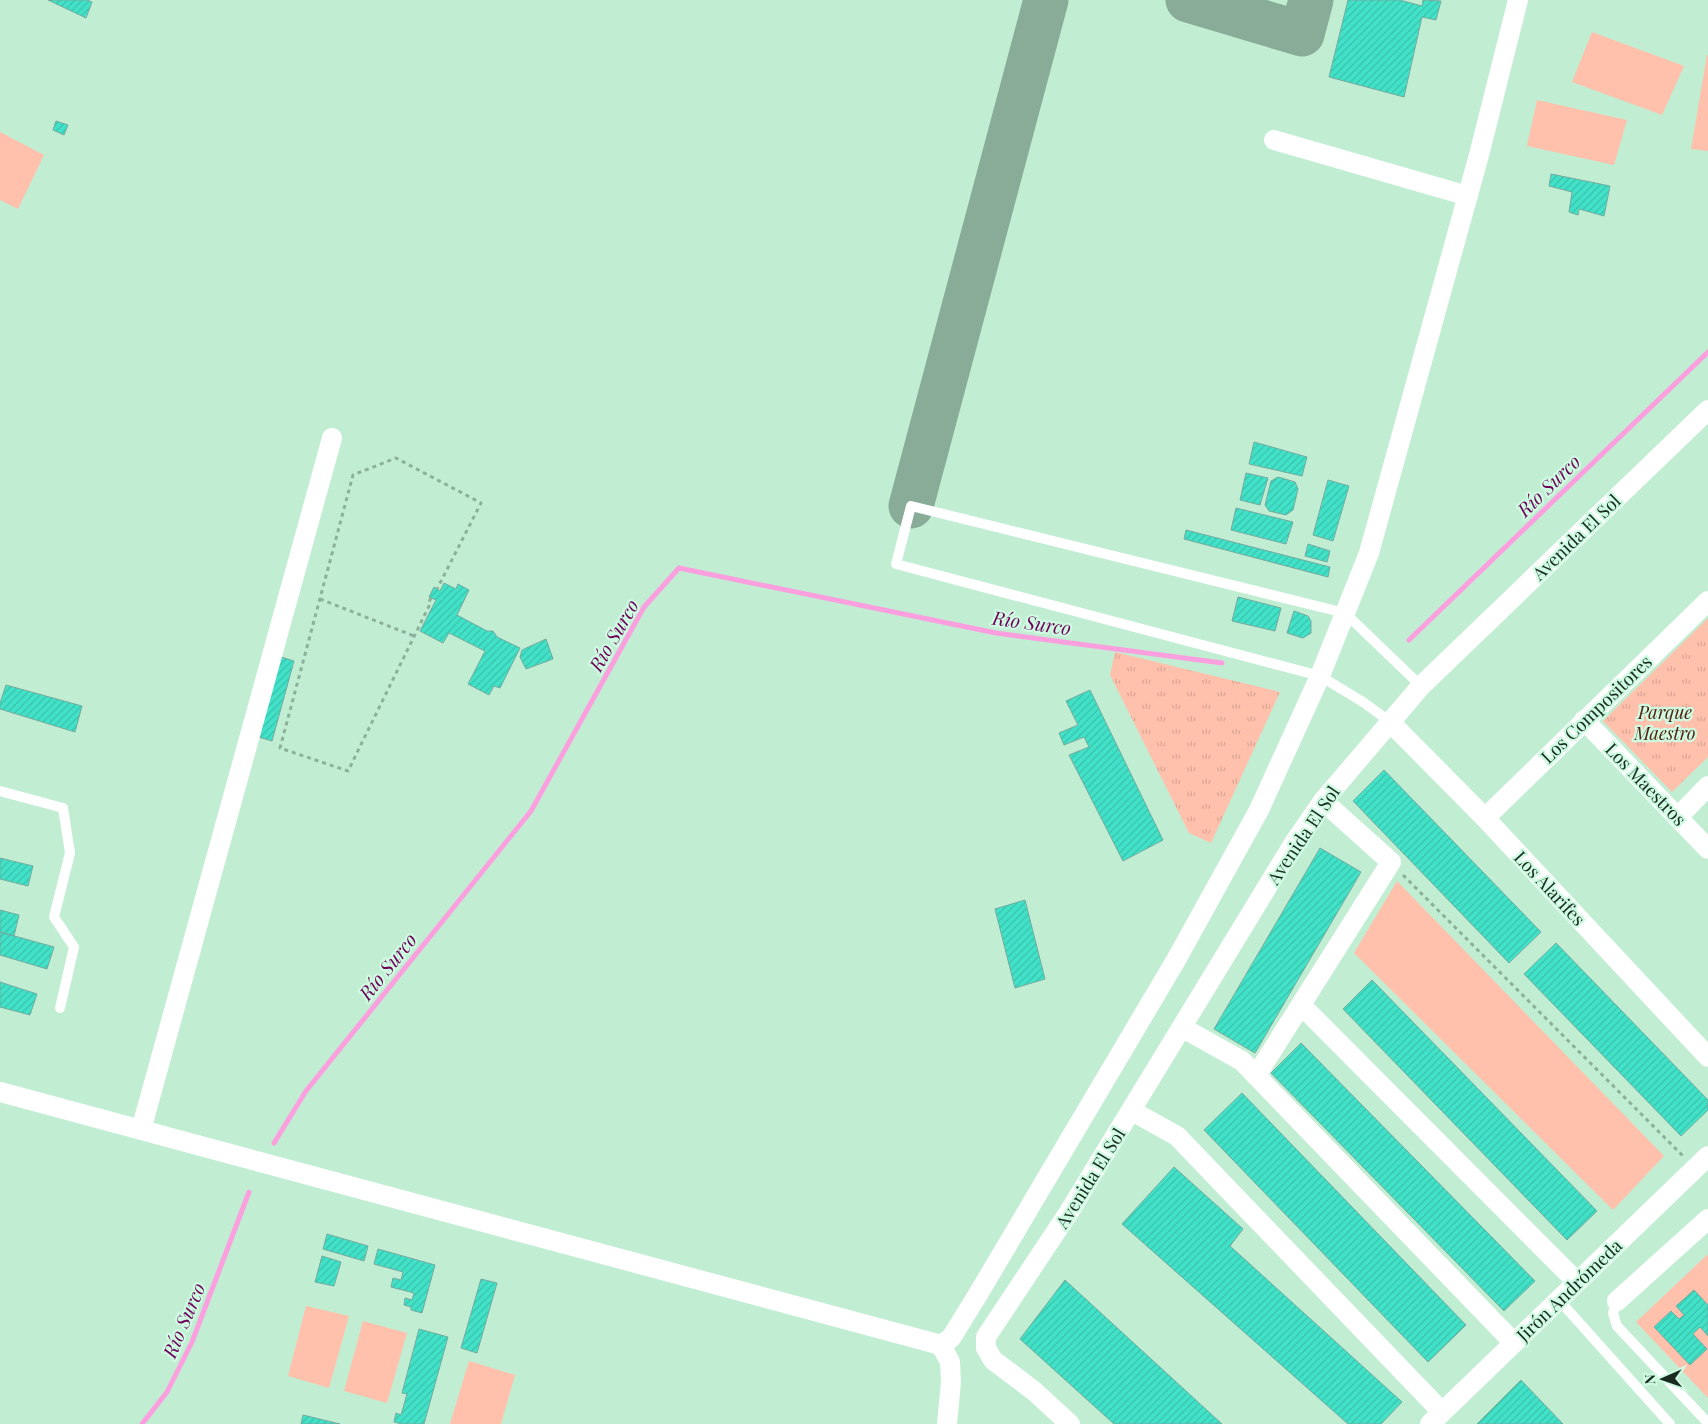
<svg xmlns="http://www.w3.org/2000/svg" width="1708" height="1424" font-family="'Playfair Display',serif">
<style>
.green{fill:#ffc0ac}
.park{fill:url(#park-tufts)}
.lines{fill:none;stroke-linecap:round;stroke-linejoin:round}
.stream{stroke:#fb9fdf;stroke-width:5}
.taxiway{stroke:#88ac97;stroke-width:45}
.building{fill:url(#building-hatch);stroke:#75aa9e}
.path{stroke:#8cb19b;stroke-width:3;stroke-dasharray:4 4;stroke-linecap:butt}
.service{stroke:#fff;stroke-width:10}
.minor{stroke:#fff;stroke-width:20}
.labels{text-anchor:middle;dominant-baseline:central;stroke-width:4.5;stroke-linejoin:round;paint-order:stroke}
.street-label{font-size:18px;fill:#192b21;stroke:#cefbe1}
.park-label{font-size:18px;font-style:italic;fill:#52210f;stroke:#cefbe1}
.water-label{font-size:19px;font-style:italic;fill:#6e0059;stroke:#cefbe1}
</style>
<defs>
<pattern id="park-tufts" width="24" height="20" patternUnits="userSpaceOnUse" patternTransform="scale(1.25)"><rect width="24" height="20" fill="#ffc0ac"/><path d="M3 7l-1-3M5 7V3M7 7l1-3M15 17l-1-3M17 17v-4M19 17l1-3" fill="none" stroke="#daa594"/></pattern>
<pattern id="building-hatch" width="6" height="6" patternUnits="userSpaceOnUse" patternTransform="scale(1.25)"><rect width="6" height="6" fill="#42e2c8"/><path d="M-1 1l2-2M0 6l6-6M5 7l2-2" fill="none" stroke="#39c2ac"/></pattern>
</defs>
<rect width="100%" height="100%" fill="#c1eed3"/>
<path class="green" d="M1592 32 1684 66 1662 115 1572 82Z
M1707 55H1708V151L1691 149Z
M1537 100 1627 120 1614 165 1527 146Z
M0 132 44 155 18 209 0 200Z
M1397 881 1664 1156 1613 1210 1354 953Z
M1708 1254V1398L1636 1322Z
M306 1306 349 1316 329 1388 288 1376Z
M363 1321 407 1333 387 1403 344 1391Z
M469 1361 515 1375 501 1424H450Z"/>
<path class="park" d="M1708 618V757L1672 792 1603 721Z
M1115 652 1280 692 1211 843 1189 833 1110 675Z"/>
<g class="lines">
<path class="stream" d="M1409 640 1708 352
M274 1143 306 1091 531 811 644 607 679 568 996 633 1222 663
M142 1424 167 1392 192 1342 249 1192"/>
<path class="taxiway" d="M1188 0 1302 34 1311 0
M911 506 1046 0"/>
</g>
<path class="building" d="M48 0H87L92 2 86 18Z
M1348 0H1400L1422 6 1423 0 1441 1 1436 20 1422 17 1404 97 1329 77Z
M56 121 68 125 64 135 53 130Z
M1551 174 1610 186 1604 216 1579 209 1578 215 1569 212 1572 192 1549 186Z
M1254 442 1307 457 1302 476 1249 464Z
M1246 473 1268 478 1260 505 1240 500Z
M1278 477 1295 482 1298 489 1293 510 1286 515 1269 511 1265 505 1271 481Z
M1328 480 1349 486 1333 541 1313 535Z
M1236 508 1293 522 1286 544 1231 530Z
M1186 530 1330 567 1328 577 1184 539Z
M1308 544 1330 551 1327 562 1305 556Z
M444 583 456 589 458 584 469 590 457 615 487 631H493L497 637 520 648 500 688 494 686 489 695 468 684 485 651 449 633 443 643 420 631 436 600 429 597 434 587 440 591Z
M1238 597 1281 608 1275 631 1232 621Z
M1294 611 1308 616 1311 621V633L1303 638 1287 633Z
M546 639 553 659 526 669 520 657 522 650Z
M278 656 294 661 272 741 255 736Z
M6 685 82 706 75 732 0 709V703Z
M1090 690 1163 840 1123 861 1069 755 1089 747 1084 737 1064 745 1059 733 1078 725 1066 701Z
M1384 770 1541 932 1509 963 1353 801Z
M1320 848 1361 872 1255 1053 1214 1029Z
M0 858 33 866 28 886 0 879Z
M1025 900 1045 979 1015 988 995 909Z
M0 910 19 915 14 936 0 932Z
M0 932 54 947 47 969 0 955Z
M1556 943 1708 1100V1110L1681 1136 1524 974Z
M1372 980 1597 1211 1567 1240 1343 1009Z
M0 982 37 994 30 1015 0 1007Z
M1301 1043 1535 1281 1504 1311 1271 1073Z
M1242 1093 1466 1325 1428 1362 1204 1130Z
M1174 1167 1243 1229 1230 1246 1402 1402 1381 1424H1348L1122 1224Z
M327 1234 368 1246 364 1261 323 1249Z
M378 1249 435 1265 422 1313 411 1310V1307L404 1305 405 1298 412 1300 414 1293 391 1287 393 1278 401 1280 403 1272 374 1264Z
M322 1256 341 1262 334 1286 315 1282Z
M481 1279 497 1283 477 1353 461 1348Z
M1065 1280 1222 1424H1114L1020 1339Z
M1694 1290 1708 1305V1336L1700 1327 1693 1334 1707 1349 1690 1365 1654 1327 1671 1311 1679 1319 1684 1315 1676 1306Z
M419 1329 448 1337 424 1424H402L394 1422 396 1413 401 1415 407 1394 402 1393Z
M1521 1380 1563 1424H1477Z
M303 1415 340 1424H301Z"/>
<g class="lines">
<path class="path" d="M431 598 429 602 430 604 348 771 280 748 353 475 396 458 481 503 437 589
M320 599 414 636
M1403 875 1683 1156"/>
<path class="service" d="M1389 721 1363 702 1320 676 896 564 911 506 1345 613 1421 686
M0 791 63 808 70 853 54 917 74 947 60 1008
M1559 1300 1670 1424
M1617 1301 1613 1313 1617 1326 1708 1423"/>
<path class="minor" d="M1274 140 1468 196
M1584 720 1708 849
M1389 721 1485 818 1708 1057
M1678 817 1708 786
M1485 818 1708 601
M1301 1005 1577 1282
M1183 1028 1242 1061 1514 1343
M1256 1076 1391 862 1323 801
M0 1092 941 1345 950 1362 951 1382 947 1424
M1132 1111 1177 1136 1442 1412
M141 1130 332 438
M1617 1301 1708 1219
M941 1345 951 1338 977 1296 1176 960 1259 810 1320 676 1369 553 1479 155 1518 0
M1070 1424 1034 1391 993 1360 986 1348V1337L1069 1212 1294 843 1323 801 1421 686 1708 410
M1430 1424 1708 1156"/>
</g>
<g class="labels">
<g class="street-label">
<text transform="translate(1576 537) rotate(-44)">Avenida El Sol</text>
<text transform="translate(1596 709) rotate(-44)">Los Compositores</text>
<text transform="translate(1646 784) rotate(46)">Los Maestros</text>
<text transform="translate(1303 835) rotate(-56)">Avenida El Sol</text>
<text transform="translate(1550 888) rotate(47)">Los Alarifes</text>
<text transform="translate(1090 1178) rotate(-58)">Avenida El Sol</text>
<text transform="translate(1569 1290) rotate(-44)">Jirón Andrómeda</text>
</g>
<g class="park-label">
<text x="1665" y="712">Parque<tspan x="1665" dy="21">Maestro</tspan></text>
</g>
<g class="water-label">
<text transform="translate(1548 485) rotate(-44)">Río Surco</text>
<text transform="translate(1032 622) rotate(8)">Río Surco</text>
<text transform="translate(613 635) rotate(-60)">Río Surco</text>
<text transform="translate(387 966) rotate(-51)">Río Surco</text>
<text transform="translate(183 1320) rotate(-67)">Río Surco</text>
</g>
</g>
<g transform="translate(1663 1379) rotate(268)" stroke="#cefbe1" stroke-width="4" paint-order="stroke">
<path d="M0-4L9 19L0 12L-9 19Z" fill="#192b21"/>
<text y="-8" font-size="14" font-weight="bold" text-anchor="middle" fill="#192b21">N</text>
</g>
</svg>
